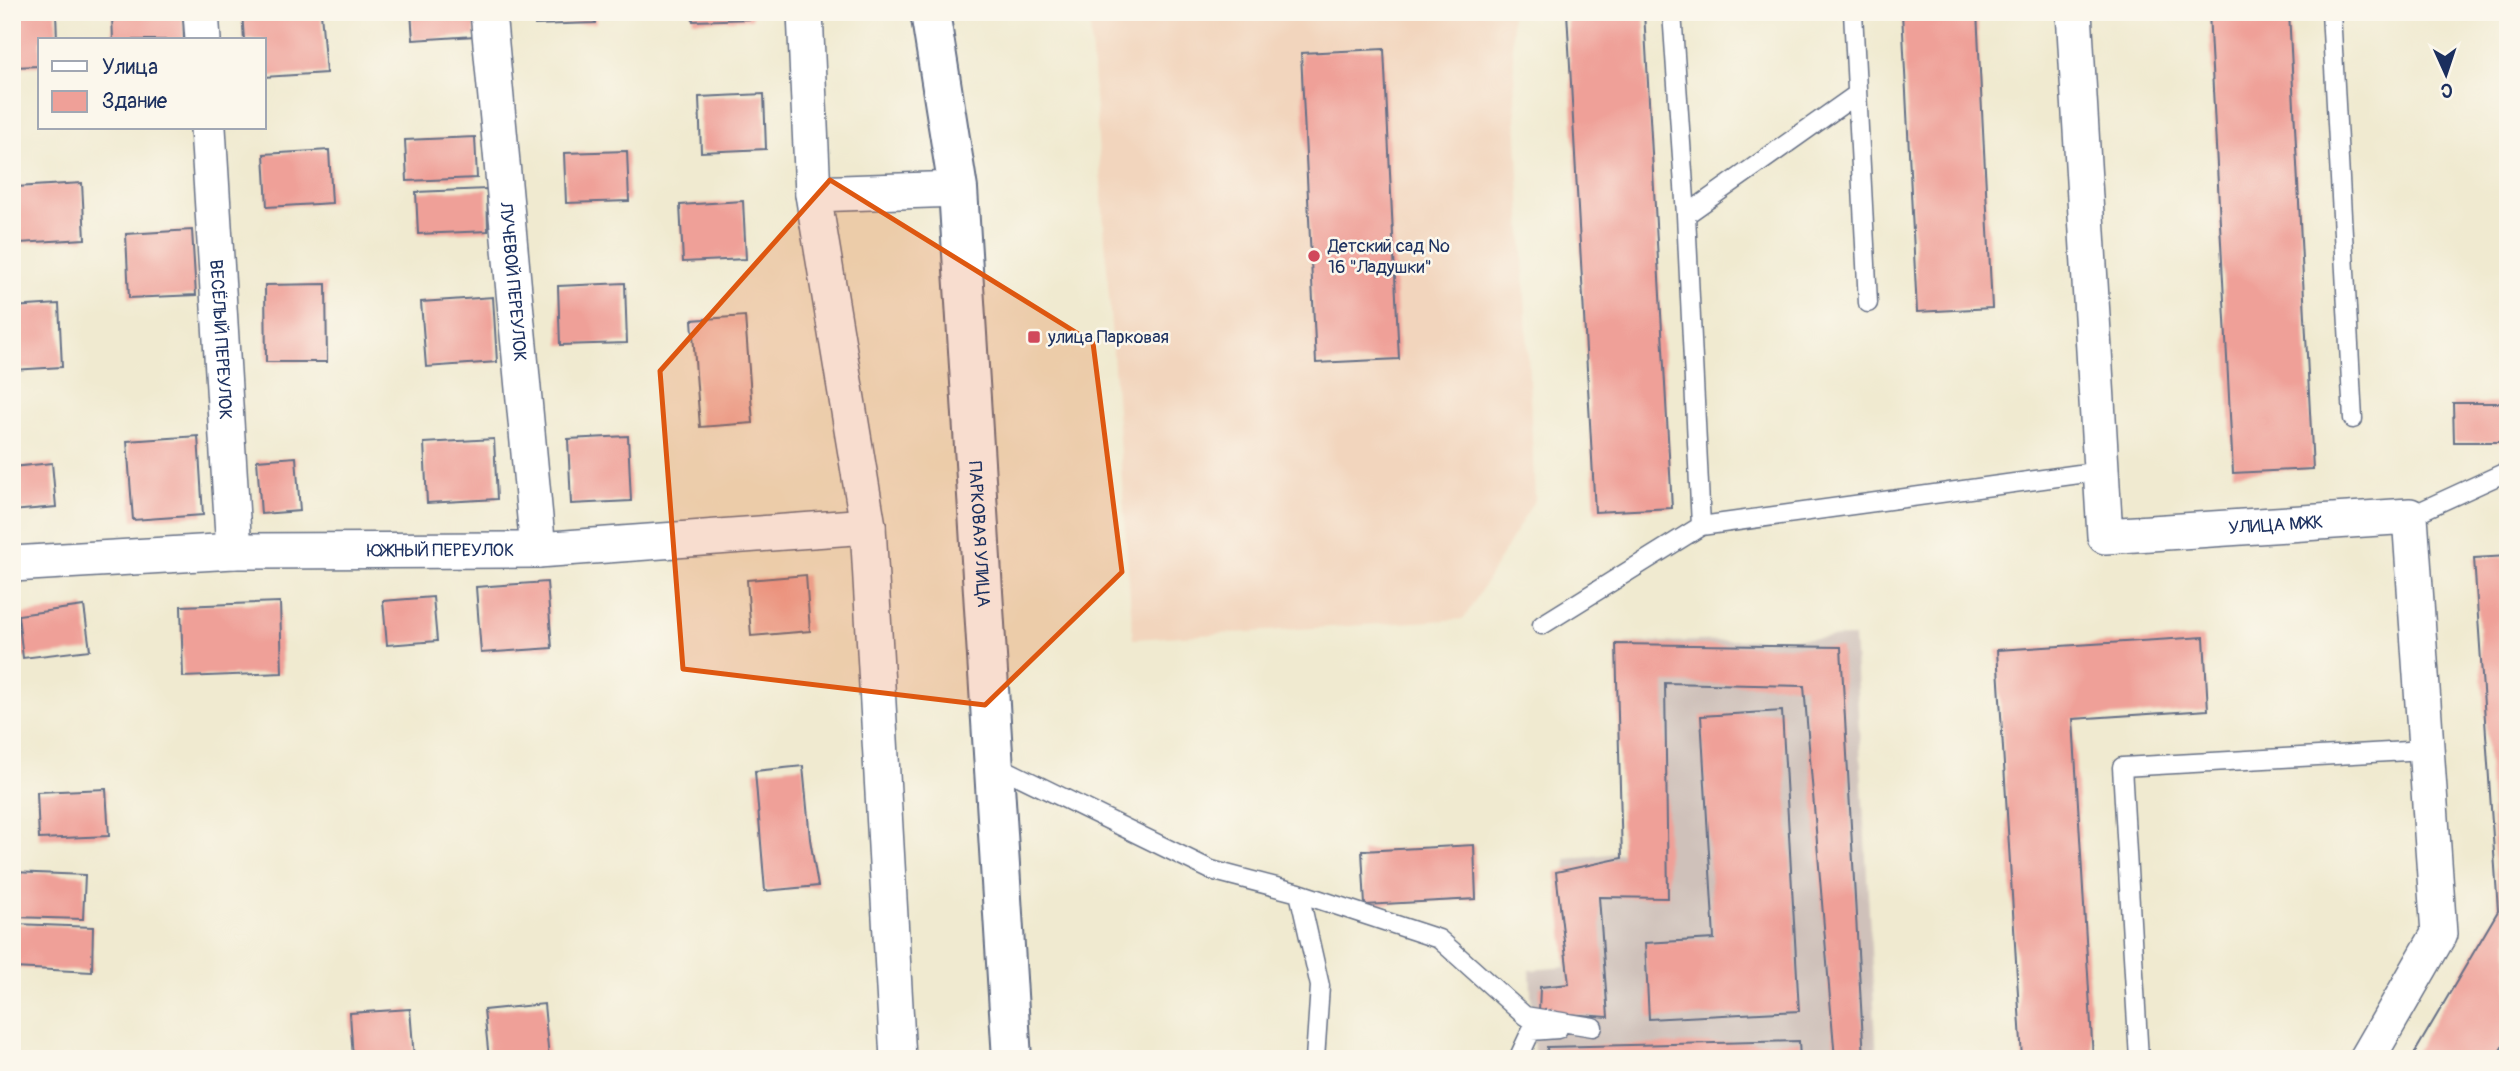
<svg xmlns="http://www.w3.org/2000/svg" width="2520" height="1071" font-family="Pangolin,sans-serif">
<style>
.built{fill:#f2d5bd}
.industrial{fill:#cfc1ba}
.building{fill:#efa098}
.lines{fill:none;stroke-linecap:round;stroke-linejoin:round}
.service-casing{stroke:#667086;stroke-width:21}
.minor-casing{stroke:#667086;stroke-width:38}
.tertiary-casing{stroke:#667086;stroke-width:42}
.service{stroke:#fff;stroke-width:18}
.minor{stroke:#fff;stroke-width:35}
.tertiary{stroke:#fff;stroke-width:38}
.marked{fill:#de5710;fill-opacity:0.2;stroke:#de5710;stroke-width:5;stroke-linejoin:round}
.poi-dot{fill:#d1495b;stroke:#fbf7ec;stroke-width:2.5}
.labels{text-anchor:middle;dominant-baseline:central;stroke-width:5;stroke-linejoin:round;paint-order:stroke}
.poi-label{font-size:18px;fill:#1b2f5e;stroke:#fbf7ec;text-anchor:start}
.street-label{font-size:18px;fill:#1b2f5e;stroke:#fbf7ec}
</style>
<rect width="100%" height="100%" fill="#fbf7ec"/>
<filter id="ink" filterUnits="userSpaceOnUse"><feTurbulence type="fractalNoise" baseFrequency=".0143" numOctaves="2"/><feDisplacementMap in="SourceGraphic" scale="14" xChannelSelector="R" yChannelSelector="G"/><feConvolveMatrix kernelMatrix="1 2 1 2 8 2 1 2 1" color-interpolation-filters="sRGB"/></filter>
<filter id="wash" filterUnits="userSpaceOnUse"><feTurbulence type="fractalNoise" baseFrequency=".00686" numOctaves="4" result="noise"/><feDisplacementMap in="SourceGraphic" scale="28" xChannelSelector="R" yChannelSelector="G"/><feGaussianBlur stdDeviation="1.57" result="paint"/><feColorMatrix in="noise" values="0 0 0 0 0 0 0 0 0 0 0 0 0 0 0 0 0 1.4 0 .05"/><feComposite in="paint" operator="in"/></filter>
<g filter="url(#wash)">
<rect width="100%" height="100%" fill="#f0ead0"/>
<path class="built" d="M1089 12H1511L1535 499 1464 619 1133 639Z"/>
<path class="industrial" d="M1854 637 1877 1059H1534L1530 970 1565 967 1566 859 1627 852 1625 643Z"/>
<g id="blocks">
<path class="building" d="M12 12H56L57 40H40V66L12 67Z
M183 12 184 40H113L112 15Z
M242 12H321L326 73 264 77V40H244Z
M411 12H474L475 36 413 40Z
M535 12H596V23L535 25Z
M692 12H752V19L693 21Z
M1567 12H1644L1672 508 1595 512Z
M1902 12H1977L1992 308 1917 312Z
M2209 12H2289L2313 469 2233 473Z
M1384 49 1399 359 1316 363 1301 53Z
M764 94 766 149 701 152 699 97Z
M475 137 477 178 407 181 405 140Z
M329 150 332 203 267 207 264 154Z
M627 151 629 201 566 203 564 153Z
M82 183 85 239 19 243 16 187Z
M487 189 488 231 418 234 416 192Z
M743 201 746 259 683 262 680 205Z
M192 230 196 295 129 298 126 234Z
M625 283 627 343 560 345 558 286Z
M326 284 327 362H266L265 285Z
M493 297 497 362 426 367 421 302Z
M59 304 62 367 12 370V307Z
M745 316 753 423 700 427 692 320Z
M2453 403H2508V442H2454Z
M198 436 203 515 133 520 127 441Z
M628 436 631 501 571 504 568 439Z
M494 439 497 499 427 503 424 443Z
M296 457 300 511 261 514 257 460Z
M52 463 56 507 12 511V467Z
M2508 556V1037L2495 1059H2411L2498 911 2474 558Z
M806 575 810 631 751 636 747 580Z
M547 582 552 648 481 653 476 587Z
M433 597 437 641 387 645 383 601Z
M280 602 282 673 183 677 181 606Z
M84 606 90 650 23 658 18 615Z
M2204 637 2208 710 2073 719 2093 1059H2022L1997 650Z
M1616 644 1841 647 1864 1059H1835L1804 686 1665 683 1668 898 1599 897 1608 1017 1539 1012 1540 987 1569 984 1556 872 1622 858Z
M1782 711 1799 1011 1649 1019 1645 943 1714 939 1701 716Z
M803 766 810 839 818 886 765 891 755 771Z
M106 789 109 836 39 839 37 792Z
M1474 845 1476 899 1365 905 1362 851Z
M12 872 85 875 83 919 12 917Z
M16 924 93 927 92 972 14 968Z
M544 1004 549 1059H489L484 1010Z
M410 1009 414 1059H353L350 1013Z
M1799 1041 1800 1059H1548L1547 1047Z"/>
</g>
</g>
<g filter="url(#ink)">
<use href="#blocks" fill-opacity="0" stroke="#667086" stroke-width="2"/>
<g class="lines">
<g class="service-casing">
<path id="service" d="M1672 12 1686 215
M1853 12 1868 303
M2331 12 2353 419
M2410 516 2508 471
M1701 526 1686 215 1857 94
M1542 625 1701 526 2101 471
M994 764 1211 870 1299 893 1320 986 1315 1059
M1299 893 1439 939 1525 1016 1593 1027
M1518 1059 1531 1031 1558 1029
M2139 1059 2122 767 2425 750"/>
</g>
<g class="minor-casing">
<g id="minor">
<path d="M201 12 203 40"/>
<path id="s1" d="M488 12 538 550"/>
<path d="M805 12 813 194 868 526 898 1059"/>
<path id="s2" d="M2074 12 2105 536 2410 516 2439 934 2367 1059"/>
<path id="s3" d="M208 128 234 551"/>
<path d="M813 194 958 189"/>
<path id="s4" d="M12 564 234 551 538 550 868 526"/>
</g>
</g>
<g class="tertiary-casing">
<g id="tertiary">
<path id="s5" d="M930 12 958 189 1012 1059"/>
</g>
</g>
<use href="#service" class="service"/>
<use href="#minor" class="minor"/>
<use href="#tertiary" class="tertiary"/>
</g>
</g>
<path class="marked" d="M830 180 1093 343 1122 572 985 705 683 669 660 371Z"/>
<g class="poi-dot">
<circle cx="1314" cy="256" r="7"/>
<rect x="1027" y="330" width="14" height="14" rx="3.5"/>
</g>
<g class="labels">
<g class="poi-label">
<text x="1328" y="246">Детский сад №<tspan x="1328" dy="21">16 "Ладушки"</tspan></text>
<text x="1048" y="337">улица Парковая</text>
</g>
<g class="street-label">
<text stroke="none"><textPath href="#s1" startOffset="271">ЛУЧЕВОЙ ПЕРЕУЛОК</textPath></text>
<text stroke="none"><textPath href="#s3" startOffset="212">ВЕСЁЛЫЙ ПЕРЕУЛОК</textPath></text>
<text stroke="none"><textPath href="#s2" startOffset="696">УЛИЦА МЖК</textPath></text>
<text stroke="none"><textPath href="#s5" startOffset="525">ПАРКОВАЯ УЛИЦА</textPath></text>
<text stroke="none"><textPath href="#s4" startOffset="429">ЮЖНЫЙ ПЕРЕУЛОК</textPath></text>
</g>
</g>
<rect width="2520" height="1071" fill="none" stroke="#fbf7ec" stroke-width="42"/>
<rect x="38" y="38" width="228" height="91" fill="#fbf7ec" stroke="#a1a7b3" stroke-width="2"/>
<rect x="52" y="61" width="35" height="10" fill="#ffffff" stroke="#a1a7b3" stroke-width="2"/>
<text x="102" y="74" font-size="21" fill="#1b2f5e">Улица</text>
<rect x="52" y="91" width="35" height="21" fill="#efa098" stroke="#a1a7b3" stroke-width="2"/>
<text x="102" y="108" font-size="21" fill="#1b2f5e">Здание</text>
<g transform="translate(2446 74) rotate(177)" stroke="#fbf7ec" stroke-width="5" paint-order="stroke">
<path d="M0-5L12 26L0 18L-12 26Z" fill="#1b2f5e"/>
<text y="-10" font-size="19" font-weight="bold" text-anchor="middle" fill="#1b2f5e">С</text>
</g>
</svg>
